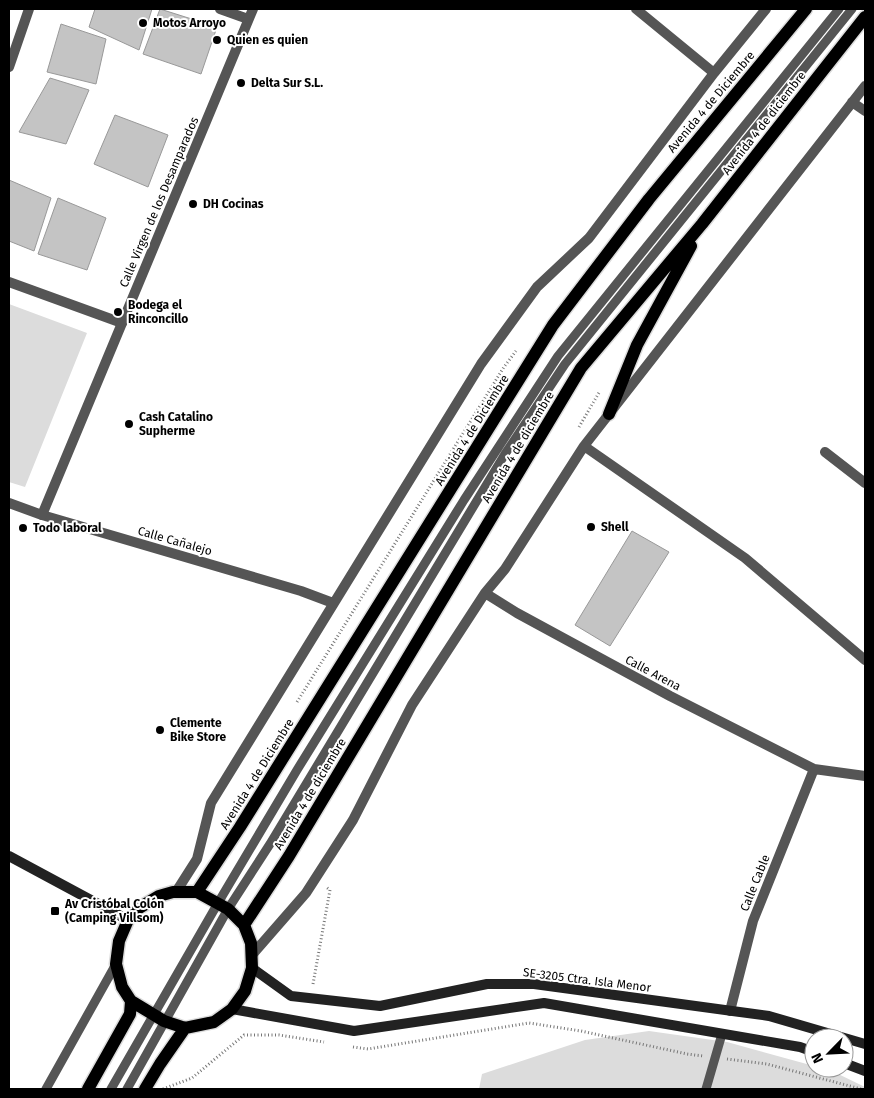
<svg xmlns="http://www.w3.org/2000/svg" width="874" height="1098" font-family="'Fira Sans',sans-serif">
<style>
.green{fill:#dcdcdc}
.building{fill:#c4c4c4;stroke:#999}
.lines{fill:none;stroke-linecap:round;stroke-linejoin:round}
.primary-casing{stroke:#dbdbdb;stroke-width:15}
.path{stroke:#777;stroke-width:3;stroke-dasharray:1 2.5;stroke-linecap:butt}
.service{stroke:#555;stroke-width:9}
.minor{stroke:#555;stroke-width:10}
.tertiary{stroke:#555;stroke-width:10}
.secondary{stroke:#222;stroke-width:10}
.primary{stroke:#000;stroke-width:12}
.poi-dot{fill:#000;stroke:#fff;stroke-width:2}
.labels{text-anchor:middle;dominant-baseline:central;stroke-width:4;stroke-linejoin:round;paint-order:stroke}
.poi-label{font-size:12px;font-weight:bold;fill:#000;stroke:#fff;text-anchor:start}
.street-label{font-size:12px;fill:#000;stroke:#fff}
</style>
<rect width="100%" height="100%" fill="#fff"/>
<path class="green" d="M9 304 87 333 25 487 9 482Z
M649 1031 727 1042 814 1066V1068L832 1071 865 1087V1089H479L482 1074 585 1040Z"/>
<path class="building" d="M95 9H152L139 50 89 27Z
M160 9 217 27 201 74 143 54Z
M61 24 106 39 96 84 47 72Z
M50 78 89 90 66 144 19 132Z
M115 115 168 135 148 187 94 164Z
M9 180 51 198 34 251 9 241Z
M58 198 106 218 87 270 38 254Z
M632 531 669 552 610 646 575 625Z"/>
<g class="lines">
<g class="primary-casing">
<path id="primary" d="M609 414 637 345 691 246
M173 892H197L228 909 244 925 251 943 252 968 245 991 232 1009 214 1022 185 1028 164 1021 131 1001 122 987 116 964 119 941 128 920 139 908 159 896Z
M197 892 240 827 553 325 649 199 806 9
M244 925 289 856 581 368 702 224 865 17
M88 1089 130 1014 131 1001
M145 1089 160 1064 185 1028"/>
</g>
<path class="path" d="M579 427 600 391
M297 702 504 367 516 351
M313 984 330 890 326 887
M353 1047 368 1049 529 1023 581 1031 687 1054 703 1056
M727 1059 767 1064 861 1089
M163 1089 192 1078 244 1035H279L324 1042"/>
<path class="service" d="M46 1089 116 964
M111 1089 218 903 297 770 464 500 558 356 839 9
M127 1089 228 909 270 844 505 454 565 364 852 9
M706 1089 722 1034"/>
<path class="minor" d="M220 9 248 19
M636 9 714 73
M9 67 29 9
M852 102 865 111
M9 282 122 323
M584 446 745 558 865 660
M825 452 865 483
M42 515 301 591 333 603
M485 593 517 613 670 696 814 769 865 776
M176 892 197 859 211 803 481 364 537 287 589 238 714 73 766 9
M252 955 306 893 353 820 412 705 485 593 505 569 584 446 865 86
M730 1011 753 921 814 769"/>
<path class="tertiary" d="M9 503 42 515 253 9"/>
<path class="secondary" d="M9 856 128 920
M252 968 291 996 380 1006 487 984H534L769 1016 865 1044
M232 1009 354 1031 544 1003 800 1047 814 1052
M844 1063 865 1071"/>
<use href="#primary" class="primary"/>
</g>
<g class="poi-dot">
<circle cx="143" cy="23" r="5"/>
<circle cx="217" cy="40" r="5"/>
<circle cx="241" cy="83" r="5"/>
<circle cx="193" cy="204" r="5"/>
<circle cx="118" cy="312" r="5"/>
<circle cx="129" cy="424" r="5"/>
<circle cx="591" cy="527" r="5"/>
<circle cx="23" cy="528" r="5"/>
<circle cx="160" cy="730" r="5"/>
<rect x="50" y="906" width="10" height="10" rx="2.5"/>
</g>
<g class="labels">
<g class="poi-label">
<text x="153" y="23">Motos Arroyo</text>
<text x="227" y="40">Quien es quien</text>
<text x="251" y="83">Delta Sur S.L.</text>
<text x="203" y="204">DH Cocinas</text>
<text x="128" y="305">Bodega el<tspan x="128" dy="14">Rinconcillo</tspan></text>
<text x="139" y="417">Cash Catalino<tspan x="139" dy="14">Supherme</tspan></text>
<text x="601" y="527">Shell</text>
<text x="33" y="528">Todo laboral</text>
<text x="170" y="723">Clemente<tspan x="170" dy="14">Bike Store</tspan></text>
<text x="65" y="904">Av Cristóbal Colón<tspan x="65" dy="14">(Camping Villsom)</tspan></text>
</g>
<g class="street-label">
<text transform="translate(711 102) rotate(-50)">Avenida 4 de Diciembre</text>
<text transform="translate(764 123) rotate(-52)">Avenida 4 de diciembre</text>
<text transform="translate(159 202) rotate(-67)">Calle Virgen de los Desamparados</text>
<text transform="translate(472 430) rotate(-58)">Avenida 4 de Diciembre</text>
<text transform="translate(518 447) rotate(-59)">Avenida 4 de diciembre</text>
<text transform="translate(175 541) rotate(16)">Calle Cañalejo</text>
<text transform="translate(653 673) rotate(28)">Calle Arena</text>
<text transform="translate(257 774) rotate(-58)">Avenida 4 de Diciembre</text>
<text transform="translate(310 794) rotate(-59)">Avenida 4 de diciembre</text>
<text transform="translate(755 883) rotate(-68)">Calle Cable</text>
<text transform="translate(587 980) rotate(7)">SE-3205 Ctra. Isla Menor</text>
</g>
</g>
<rect width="874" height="1098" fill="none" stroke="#000000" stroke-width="20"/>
<g transform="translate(829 1053) rotate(246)"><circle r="24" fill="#ffffff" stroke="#999999"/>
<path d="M0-4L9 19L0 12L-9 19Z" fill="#000000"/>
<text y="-8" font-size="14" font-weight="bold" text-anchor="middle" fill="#000000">N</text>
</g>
</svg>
